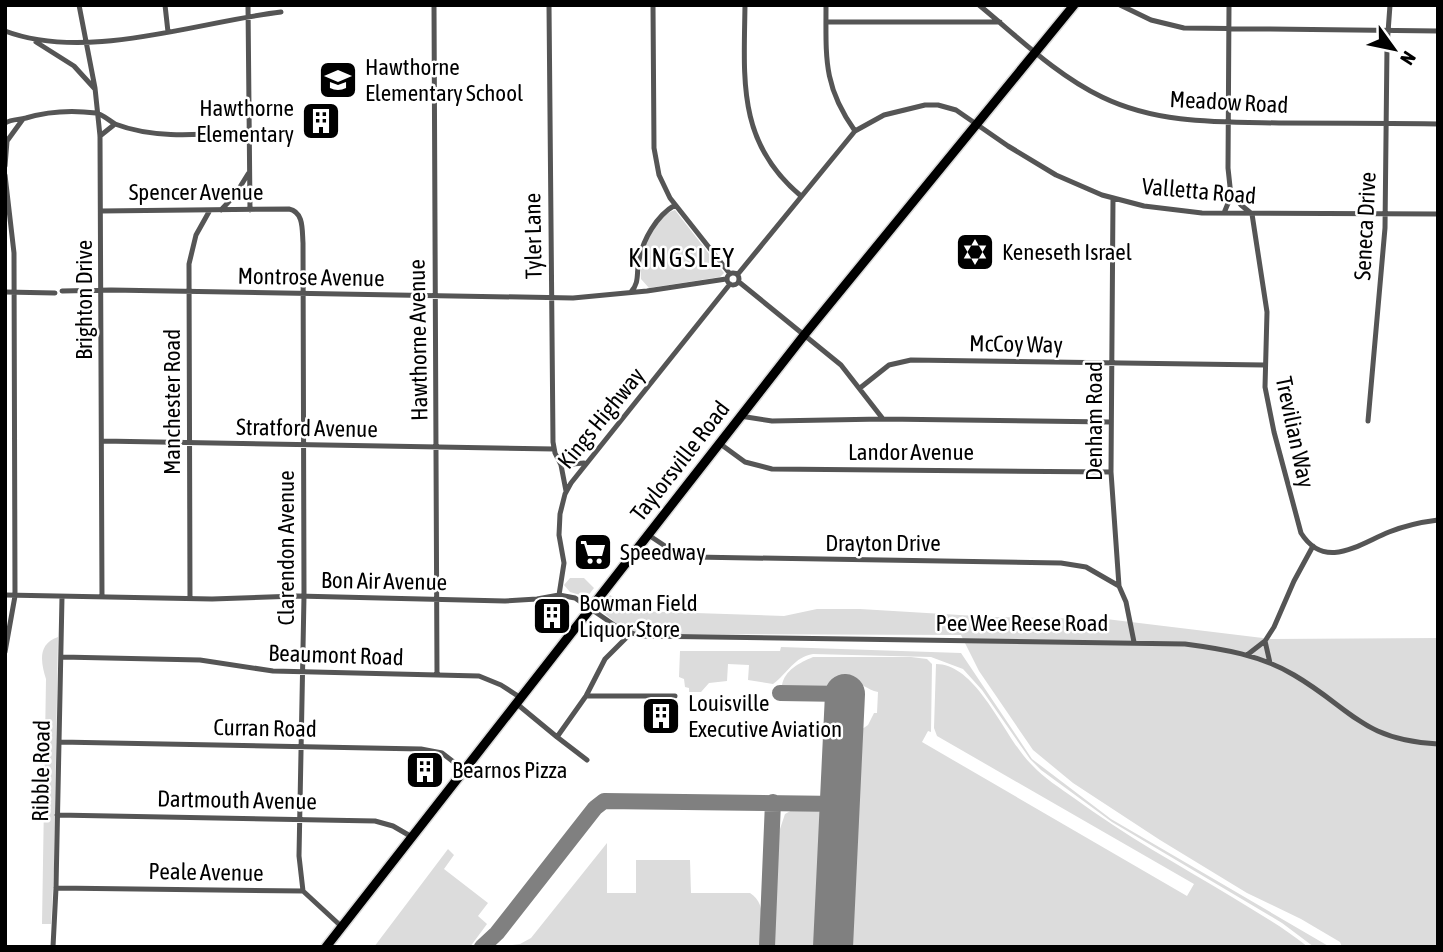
<svg xmlns="http://www.w3.org/2000/svg" width="1443" height="952" font-family="'Asap Condensed',sans-serif">
<style>
.green{fill:#dcdcdc}
.lines{fill:none;stroke-linecap:round;stroke-linejoin:round}
.taxiway{stroke:#808080;stroke-width:16}
.runway{stroke:#808080;stroke-width:40}
.primary-casing{stroke:#dbdbdb;stroke-width:12}
.minor{stroke:#555;stroke-width:5}
.primary{stroke:#000;stroke-width:9}
.labels{text-anchor:middle;dominant-baseline:central;stroke-width:5;stroke-linejoin:round;paint-order:stroke}
.poi-label{font-size:23px;fill:#000;stroke:#fff;text-anchor:start}
.street-label{font-size:23px;fill:#000;stroke:#fff}
.quarter-label{font-size:26px;letter-spacing:2px;fill:#000;stroke:#fff}
</style>
<rect width="100%" height="100%" fill="#fff"/>
<path class="green" d="M675 210 724 273 720 277 649 288 641 279C639 256 650 218 675 210Z
M570 578H584L594 588 587 597 570 592 564 585Z
M610 595 634 611 784 616 817 609H860L993 617 1106 619 1271 639 1438 638V947H1342L1340 942 1301 919 1247 893 1160 840 1073 783 1033 750 979 671 961 635 675 634 625 630 601 611Z
M58 637 54 868 51 924H42L46 679C41 663 37 644 58 637Z
M781 647 961 653 1032 759 1111 819 1330 947H1314L1282 923 1112 822 1041 770 1030 759 982 690 963 669 931 657 813 654C794 657 788 673 773 684L748 680 749 665 728 664 727 681 709 683 701 692H689V688L685 687 684 679 679 677 680 651H780Z
M813 657H911L927 659 932 664 931 732 928 731 922 742 1187 896 1194 884 937 736 934 728 936 664C978 664 1004 738 1032 765 1044 778 1060 788 1074 798 1124 835 1179 865 1232 897 1258 913 1285 928 1308 947H846L855 734 868 725 874 713H877L878 692C867 690 860 681 847 680 838 680 835 685 827 688 820 691 789 688 782 685 785 670 799 663 813 657Z
M796 808C813 808 825 809 830 827L825 947H774L779 832 785 814Z
M607 843V893H636V860H690L691 893H750C768 904 761 929 760 947H495L520 944 531 938Z
M448 849 454 855 444 869 488 903 478 916 487 924 470 947H374Z"/>
<g class="lines">
<path class="taxiway" d="M780 693 845 694
M482 947 497 933 595 808 604 801 840 804
M767 947 773 802"/>
<path class="runway" d="M833 947 845 694"/>
<g class="primary-casing">
<path id="primary" d="M326 947 805 334 1074 5"/>
</g>
<path class="minor" d="M79 5 95 88 100 136 102 597
M165 5 168 32
M248 5 250 210
M434 5 437 675
M549 5 553 442 555 453 561 465 566 491
M653 5 654 148 659 175 670 198 730 274
M745 5C744 80 737 143 801 196
M826 5C826 58 823 86 855 131
M979 5C1018 37 1056 75 1102 97 1158 124 1218 122 1279 123 1332 123 1385 123 1438 124
M1120 5 1151 20 1184 28 1438 31
M826 22H1000
M5 31C87 62 196 22 281 12
M36 42 74 66 94 88
M5 123C12 119 18 120 26 118 49 111 72 110 96 113 102 114 110 121 115 124
M100 136 115 124C157 140 204 134 248 132
M5 138 7 141 5 166
M7 141 23 119
M5 175 14 253 15 596 5 652
M1231 191 1241 205 1252 214 1267 312 1265 387 1274 432 1301 533C1325 571 1359 544 1389 532 1404 526 1422 522 1438 520
M1113 198 1111 472 1119 586 1126 602 1134 642
M221 210 235 195 248 174
M101 211 289 209C304 212 302 230 303 243L304 596 299 856 303 891
M1224 213 1231 196 1228 168 1229 5
M727 279a6 6 0 1 1 12 0a6 6 0 1 1-12 0Z
M738 274 855 131 884 115 925 105H938L956 110 1008 146 1056 175 1102 195 1144 206 1202 213 1438 214
M739 282 841 365 883 419
M62 291 111 290 573 298 647 291 726 279
M5 292 55 293
M631 292C640 282 636 273 639 260 643 240 656 216 675 205
M860 388 889 365 911 360 1264 365
M740 416 772 421 883 419 1110 422
M1368 421 1385 228 1387 46 1390 5
M102 441 554 449
M719 443 745 462 772 469 1111 472
M561 465 584 463
M647 534 671 550 694 557 1061 563 1086 567 1119 586
M5 595 212 599 297 596 505 601 537 599 559 595 575 598 620 629 641 636 1185 644C1223 649 1261 655 1294 675 1352 709 1362 740 1438 744
M559 595 564 563 559 535 560 514 565 494 571 483 730 284
M190 599 189 264 196 235 210 210
M1265 641 1270 663
M1247 655 1265 641 1274 627 1294 581 1313 546
M62 657 200 660 273 671 479 676 501 685 521 698
M586 696H675
M517 704 557 737
M59 742 421 749 442 753 464 770
M587 760 557 737 586 696 605 659 630 634
M57 815 375 821 393 826 412 837
M56 888 303 891 342 927
M53 947 56 888 62 597"/>
<use href="#primary" class="primary"/>
</g>
<defs>
<g id="school-square" transform="scale(2.0125)"><rect x="-9" y="-9" width="18" height="18" rx="4" fill="#000" stroke="#fff"/><path d="M0-5L7-2L0 1L-7-2ZM-4 1L0 2.5L4 1V4Q0 6-4 4Z" fill="#fff"/></g>
<g id="building-square" transform="scale(2.0125)"><rect x="-9" y="-9" width="18" height="18" rx="4" fill="#000" stroke="#fff"/><path d="M-4-6H4V6H1V3H-1V6H-4ZM-2.5-4.3h1.7v1.8h-1.7ZM.8-4.3h1.7v1.8H.8ZM-2.5-1h1.7V.8h-1.7ZM.8-1h1.7V.8H.8Z" fill="#fff"/></g>
<g id="synagogue-square" transform="scale(2.0125)"><rect x="-9" y="-9" width="18" height="18" rx="4" fill="#000" stroke="#fff"/><path d="M0-6.5L5.6 3.2H-5.6ZM0 6.5L5.6-3.2H-5.6Z" fill="#fff"/></g>
<g id="supermarket-square" transform="scale(2.0125)"><rect x="-9" y="-9" width="18" height="18" rx="4" fill="#000" stroke="#fff"/><path d="M-6-5.5h2.5l.6 2H6L4.5 2H-2.5L-4.4-4H-6ZM-1.5 3.2a1.3 1.3 0 1 0 .1 0ZM3 3.2a1.3 1.3 0 1 0 .1 0Z" fill="#fff"/></g>
</defs>
<g fill-rule="evenodd">
<use href="#school-square" x="338" y="80"/>
<use href="#building-square" x="321" y="121"/>
<use href="#synagogue-square" x="975" y="252"/>
<use href="#supermarket-square" x="593" y="552"/>
<use href="#building-square" x="552" y="616"/>
<use href="#building-square" x="661" y="716"/>
<use href="#building-square" x="425" y="770"/>
</g>
<g class="labels">
<g class="poi-label">
<text x="365" y="67">Hawthorne<tspan x="365" dy="26">Elementary School</tspan></text>
<text x="294" y="108" text-anchor="end">Hawthorne<tspan x="294" dy="26">Elementary</tspan></text>
<text x="1002" y="252">Keneseth Israel</text>
<text x="620" y="552">Speedway</text>
<text x="579" y="603">Bowman Field<tspan x="579" dy="26">Liquor Store</tspan></text>
<text x="688" y="703">Louisville<tspan x="688" dy="26">Executive Aviation</tspan></text>
<text x="452" y="770">Bearnos Pizza</text>
</g>
<g class="street-label">
<text transform="translate(1229 102) rotate(3)">Meadow Road</text>
<text transform="translate(1199 191) rotate(5)">Valletta Road</text>
<text x="196" y="192">Spencer Avenue</text>
<text transform="translate(1365 226) rotate(-87)">Seneca Drive</text>
<text transform="translate(533 236) rotate(-91)">Tyler Lane</text>
<text transform="translate(311 277) rotate(1)">Montrose Avenue</text>
<text transform="translate(84 300) rotate(-90)">Brighton Drive</text>
<text transform="translate(418 340) rotate(-91)">Hawthorne Avenue</text>
<text transform="translate(1016 344) rotate(1)">McCoy Way</text>
<text transform="translate(172 402) rotate(-90)">Manchester Road</text>
<text transform="translate(601 418) rotate(-51)">Kings Highway</text>
<text transform="translate(1094 421) rotate(-90)">Denham Road</text>
<text transform="translate(307 428) rotate(1)">Stratford Avenue</text>
<text transform="translate(1295 432) rotate(78)">Trevilian Way</text>
<text x="911" y="452">Landor Avenue</text>
<text transform="translate(680 461) rotate(-52)">Taylorsville Road</text>
<text x="883" y="543">Drayton Drive</text>
<text transform="translate(286 548) rotate(-90)">Clarendon Avenue</text>
<text transform="translate(384 581) rotate(1)">Bon Air Avenue</text>
<text x="1022" y="623">Pee Wee Reese Road</text>
<text transform="translate(336 655) rotate(2)">Beaumont Road</text>
<text transform="translate(265 728) rotate(1)">Curran Road</text>
<text transform="translate(41 771) rotate(-89)">Ribble Road</text>
<text transform="translate(237 800) rotate(1)">Dartmouth Avenue</text>
<text transform="translate(206 872) rotate(1)">Peale Avenue</text>
</g>
<g class="quarter-label">
<text x="682" y="258">KINGSLEY</text>
</g>
</g>
<rect width="1443" height="952" fill="none" stroke="#000000" stroke-width="14"/>
<g transform="translate(1394 49) rotate(123)" stroke="#ffffff" stroke-width="5" paint-order="stroke">
<path d="M0-5L12 26L0 18L-12 26Z" fill="#000000"/>
<text y="-10" font-size="19" font-weight="bold" text-anchor="middle" fill="#000000">N</text>
</g>
</svg>
